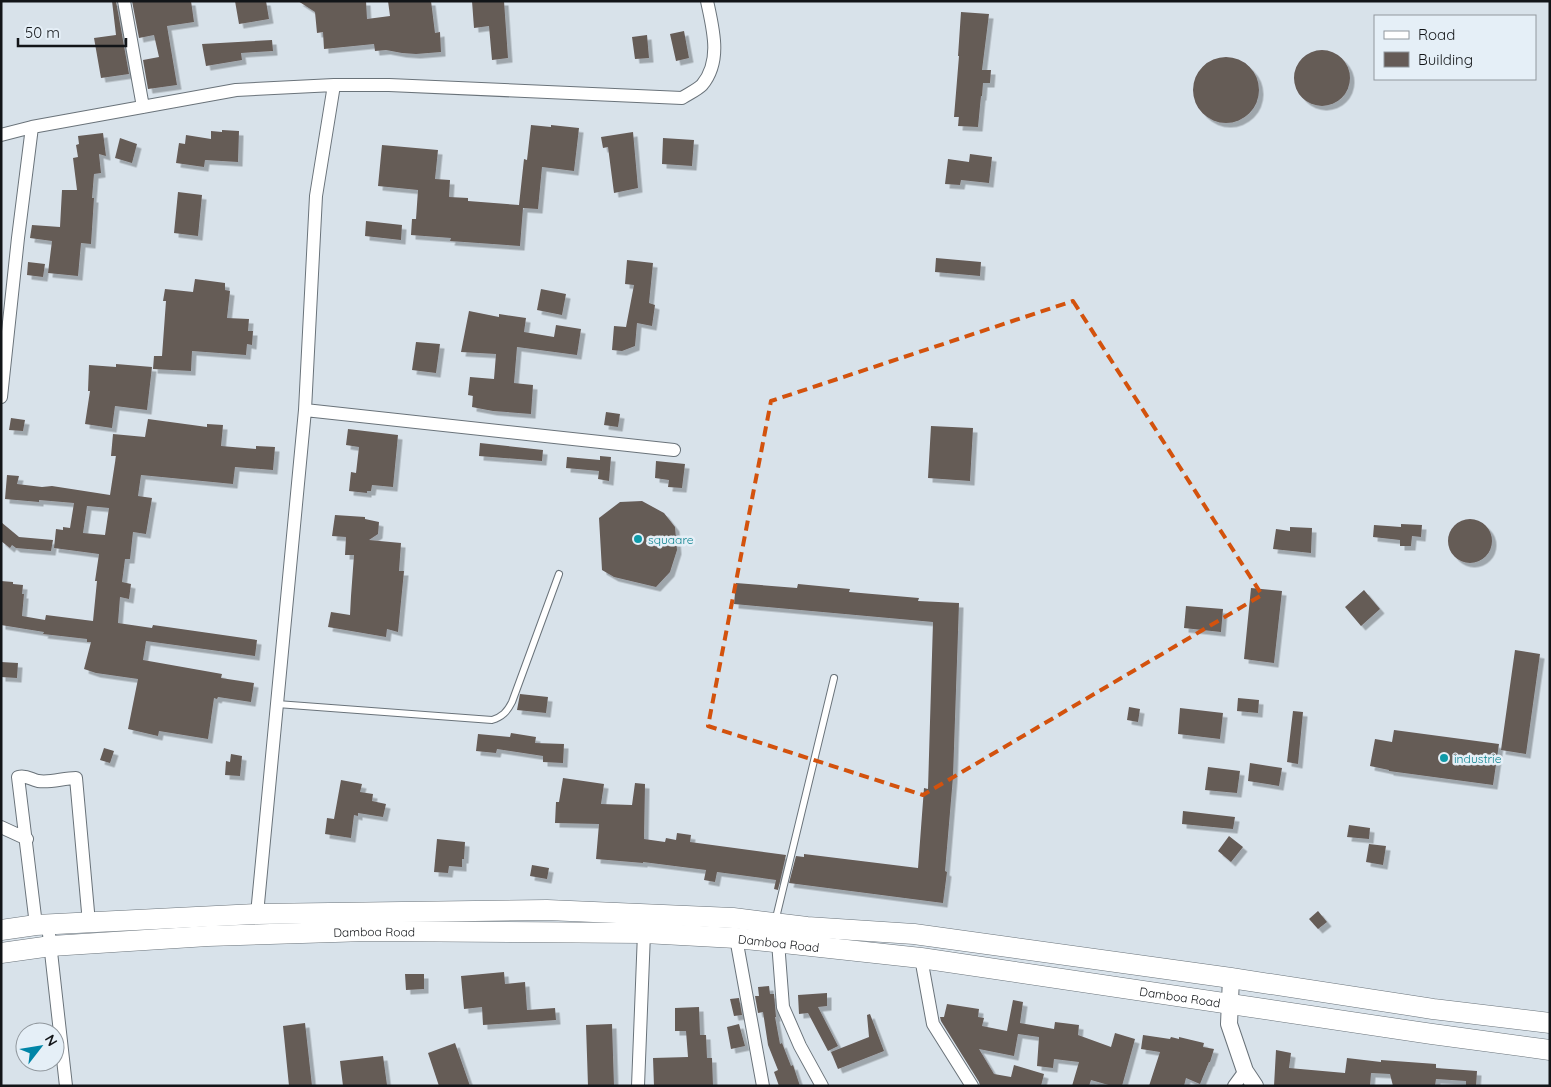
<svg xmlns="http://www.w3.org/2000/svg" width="1551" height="1087" font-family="Quicksand,sans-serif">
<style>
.building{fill:#655b57;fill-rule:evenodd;filter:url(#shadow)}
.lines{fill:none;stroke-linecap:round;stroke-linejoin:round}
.service-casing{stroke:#6a737a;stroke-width:8}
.minor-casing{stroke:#6a737a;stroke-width:14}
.tertiary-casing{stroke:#6a737a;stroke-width:18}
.primary-casing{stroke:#6a737a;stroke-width:21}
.service{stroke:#fff;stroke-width:6}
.minor{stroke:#fff;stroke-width:12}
.tertiary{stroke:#fff;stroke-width:16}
.primary{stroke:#fff;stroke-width:20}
.marked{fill:none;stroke:#d3520d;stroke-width:4;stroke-dasharray:10 6;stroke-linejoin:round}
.culture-dot{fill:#0f9aa8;stroke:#e5eff7;stroke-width:2}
.labels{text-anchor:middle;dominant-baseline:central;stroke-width:5;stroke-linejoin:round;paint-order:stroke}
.culture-label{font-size:12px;fill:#0d838f;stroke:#e5eff7;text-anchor:start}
.street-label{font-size:12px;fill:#121518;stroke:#e5eff7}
</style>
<defs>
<filter id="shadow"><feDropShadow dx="4.5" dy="4.5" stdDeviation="0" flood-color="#0004"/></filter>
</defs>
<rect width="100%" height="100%" fill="#d8e2ea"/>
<path class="building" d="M112 1H116L129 74 101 78 94 38 116 35Z
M132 1H191L194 22 167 26 177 85 148 89 143 60 159 57 154 35 139 38Z
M235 1H266L269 19 239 24Z
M298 1H366L367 19 390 16 388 1H431L435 33 440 32 441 52 416 54 402 53 386 50 375 51 374 44 324 49 323 32 317 33 315 12Z
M472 1H504L508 58 492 60 489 26 474 28Z
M961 12 989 14 982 70H991L990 83H983L982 96H981L978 127 958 126 959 117H954L959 56H958Z
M684 31 689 58 676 61 670 34Z
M647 35 649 58 635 59 632 37Z
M272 40 273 51 241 53 242 60 206 66 202 44Z
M1294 78a28 28 0 1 1 56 0a28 28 0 1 1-56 0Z
M1193 90a33 33 0 1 1 66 0a33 33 0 1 1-66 0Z
M531 125 551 127V125L579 128 574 171 542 167 538 209 523 208 520 246 450 241 451 238 411 235 412 219H416L418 190 378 186 382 145 438 150 435 179 450 180 449 197 468 198V201L519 205 524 159 527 160Z
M222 130 239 131 238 162 205 160 204 167 176 163 179 143 185 144 186 135 211 139V131L222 132Z
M633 132 638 188 614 193 608 147 603 148 601 137Z
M103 133 106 156 99 154 101 173 94 174 92 198H94L91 244 81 243 78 276 48 273 52 241 30 238 32 225 60 227 62 190H77L73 158 78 157 76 145 79 144 78 136Z
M120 138 137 144 132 163 115 158Z
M663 138 694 140 692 166 662 164Z
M970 154 992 157 989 183 961 180 960 185 945 184 948 159 969 162Z
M178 192 202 195 198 236 174 233Z
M366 221 402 225 401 240 365 236Z
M936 258 981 262 980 276 935 272Z
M627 260 653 263 649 303 655 305 652 326 637 323 635 346 622 351 612 350 614 326 626 327 634 285 625 284Z
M28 262 45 264 43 277 27 275Z
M195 279 225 283V290L230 291 227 318 249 319 248 331H253L252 345 247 344 246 355 192 351 191 371 153 369 154 356H162L166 301H163L165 289 193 292Z
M541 289 566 294 562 315 537 310Z
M469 311 499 317V314L526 318 524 332 554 337 556 325 581 329 577 355 517 347 514 383 533 385 531 414 493 411 472 407 473 396 468 395 470 377 494 379 496 354 461 352Z
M416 342 440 344 436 373 412 370Z
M116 364 152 367 147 410 115 406 112 428 85 424 90 391H88L89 365 116 367Z
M606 412 620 414 618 427 604 425Z
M11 418 25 420 23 431 9 430Z
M148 419 207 427V424L223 425 221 446 256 449V446L275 447 273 470 235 467 233 484 141 475 138 496 152 498 146 534 133 532 130 559H125L122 582 131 584 129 599 120 597 118 623 152 628 153 625 257 640 255 656 146 641 143 660 222 674 221 678 254 683 251 702 218 697 217 699 214 698 208 739 159 731 158 736 128 729 138 679 96 673 84 669 91 642H87V639L43 634 44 632 1 625V581L13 582V584L23 585 22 594H24L22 616 45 620 46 615 93 621 97 581H95L99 554 54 548 56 529 63 530V527L70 528 74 503 39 500V502L5 499 7 475 19 476 17 484 42 487 52 486 110 495 116 456H111L113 434 145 437ZM87 506 109 508 105 535 83 533Z
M931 426 973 428 970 481 928 478Z
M348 429 398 435 393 487 372 485 371 491H367V493L349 491 351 472 356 473 359 447 346 445Z
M480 443 543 450 542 461 479 456Z
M600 456 611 457 609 481 598 479 599 471 566 468 567 457 600 460Z
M656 461 685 464 682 488 668 487 669 480 655 478Z
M642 501 664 513 675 527 677 550 670 572 656 587 614 577 602 570 599 518 620 502Z
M335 515 365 517V519L379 522 378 534 369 540 401 543 399 571H404L398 632 387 629 386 637 328 627 331 612 350 615 351 596 354 555H345L346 537 332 536Z
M1448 541a22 22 0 1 1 44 0a22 22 0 1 1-44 0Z
M1 522 19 537 53 540 51 551 16 548 12 545 10 548 1 541Z
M1401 524 1422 525 1421 537 1412 536 1411 546H1400V540L1373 537 1374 525 1401 527Z
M1290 527 1312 528 1311 553 1273 549 1276 529 1290 531Z
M736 583 797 588 798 584 850 589 849 592 919 598 918 601 959 603 953 777 945 871 947 872 943 903 789 883 796 856 804 857V854L918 868 924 788 928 789 933 622 734 604Z
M1251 588 1282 591 1274 663 1244 659Z
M1364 590 1380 609 1361 626 1345 607Z
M1186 606 1223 609 1221 632 1184 628Z
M1515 650 1540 654 1526 754 1501 750Z
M1 662 18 663 17 678 1 677Z
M520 694 548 697 546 713 517 710Z
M1238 698 1259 700 1258 713 1237 711Z
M1129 707 1140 709 1138 722 1127 720Z
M1180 708 1223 713 1220 739 1178 734Z
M1293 711 1303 712 1298 764 1287 762Z
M1394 730 1499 744 1493 785 1389 771V770L1370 766 1375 739 1392 742Z
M511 733 536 737 535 743 564 744 563 763 543 762V756L497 749 496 753 476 751 478 734 510 737Z
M104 748 114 751 110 763 100 760Z
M231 754 242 756 240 776 225 775 226 761 230 762Z
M1250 763 1282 768 1279 786 1248 781Z
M1208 767 1240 771 1237 793 1205 790Z
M563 778 604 784 601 804 632 805 635 783 645 784 644 839 665 842 666 838 676 840 677 833 691 835 690 842 786 855 778 890 774 889 776 880 717 872 715 882 704 880 706 870 643 862V863L596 859 599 824 555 823 556 802H559Z
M341 780 362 784 360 792 373 794 372 801 386 804 383 817 358 813V816L354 815 351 838 325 834 327 818 334 819Z
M1183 811 1235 817 1233 829 1182 824Z
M1349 825 1370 828 1369 839 1347 837Z
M1229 836 1243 847 1231 862 1218 851Z
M437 839 465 842 464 859H462V867L449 866 448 873 434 872Z
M1369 844 1386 846 1383 865 1366 862Z
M532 865 549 868 547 879 530 876Z
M1318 911 1327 922 1318 929 1309 919Z
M504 972 505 984 525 982 527 1010 555 1008 556 1020 483 1025 482 1007 464 1009 461 976Z
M405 974H424V989L406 990Z
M769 986 770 994H774L776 1017H775L780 1044 782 1043 791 1066 793 1065 800 1086H779L774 1072 778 1070 768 1045 763 1012 758 1013 755 996H759L758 987Z
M827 993V1006L818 1007 838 1046 828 1051 808 1013 799 1014 798 995Z
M739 998 742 1015 734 1016 730 999Z
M1013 1000 1023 1002 1020 1023 1054 1029 1055 1022 1079 1025 1078 1035 1111 1047 1115 1033 1135 1039 1122 1086H1112L1091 1080 1089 1086H1072L1079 1062 1054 1059 1053 1068 1037 1066 1039 1037 1018 1034 1014 1056 979 1049 994 1074 1011 1077 1014 1065 1044 1074 1041 1086H980L979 1082 941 1021 940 1017H944L947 1004 979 1009 978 1017 984 1018 982 1026 1007 1031Z
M699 1007 700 1035H706L707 1058H712L713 1086H654L653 1058 688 1057 686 1031H675V1008Z
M870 1014 884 1051 838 1069 831 1052 869 1037 867 1015Z
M305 1023 312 1086H289L283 1026Z
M612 1024 614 1086H588L586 1025Z
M739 1024 745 1046 731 1049 727 1027Z
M1143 1035 1170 1039 1171 1037 1179 1039V1037L1204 1043 1203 1047 1214 1049 1210 1062H1209L1200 1084 1186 1078 1184 1086H1149L1160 1052 1141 1049Z
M455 1043 470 1086H439L428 1053Z
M1276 1050 1291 1053 1289 1068 1345 1073 1347 1058 1381 1062V1060L1436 1064V1068L1477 1071 1476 1086H1466V1081L1436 1079 1435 1086H1393L1390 1074 1371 1073 1370 1086H1274Z
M383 1056 387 1085 343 1086 340 1061Z"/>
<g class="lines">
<g class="service-casing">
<path id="service" d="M277 704 492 720C502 717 507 712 512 702L559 574
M775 922 834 678"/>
</g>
<g class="minor-casing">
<path id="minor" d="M124 1 143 107
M1 135 32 127 236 90 334 85H389L682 98C688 94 697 90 702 85 722 61 713 29 707 1
M1 397 18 238 32 127
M305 410 674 450
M1 827 27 839
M257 914 305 410 316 196 334 85
M36 925 18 777C27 775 30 779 38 781 51 783 63 778 76 778L89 923
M48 925 66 1086
M736 938 763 1086
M778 942 783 1007 800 1046 822 1086
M921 958 933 1024 972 1086
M638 1086 644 933
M1234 1086 1245 1071"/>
</g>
<g class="tertiary-casing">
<path id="tertiary" d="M1231 978 1229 1024 1245 1071 1255 1086"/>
</g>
<g class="primary-casing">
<g id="primary">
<path d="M1 930 36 925 257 914 547 910 733 918 807 927 914 934 1231 978 1433 1009 1550 1023"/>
<path id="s1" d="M1 953 51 946 208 936 367 931 644 933 736 938 921 958 1432 1034 1550 1050"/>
</g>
</g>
<use href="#service" class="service"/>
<use href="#minor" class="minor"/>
<use href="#tertiary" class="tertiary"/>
<use href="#primary" class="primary"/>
</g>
<path class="marked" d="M1073 301 1262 595 923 795 708 726 771 401Z"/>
<g class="culture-dot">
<circle cx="638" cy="539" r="5"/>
<circle cx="1444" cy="758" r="5"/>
</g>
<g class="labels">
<g class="culture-label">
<text x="648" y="539">squaare</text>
<text x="1454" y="758">industrie</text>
</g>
<g class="street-label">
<text stroke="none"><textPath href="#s1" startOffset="374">Damboa Road</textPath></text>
<text stroke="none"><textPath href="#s1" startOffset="779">Damboa Road</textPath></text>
<text stroke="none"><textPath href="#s1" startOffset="1184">Damboa Road</textPath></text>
</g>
</g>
<rect width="1551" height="1087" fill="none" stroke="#121518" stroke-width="5"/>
<rect x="1374" y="15" width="162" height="65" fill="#e5eff7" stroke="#91989e"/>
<rect x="1384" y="31" width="25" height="8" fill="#ffffff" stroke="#91989e"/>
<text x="1418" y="40" font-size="15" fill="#121518">Road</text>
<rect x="1384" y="52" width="25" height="15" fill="#655b57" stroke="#91989e"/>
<text x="1418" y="65" font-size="15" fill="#121518">Building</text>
<g transform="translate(40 1047) rotate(59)"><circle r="24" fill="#e5eff7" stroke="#91989e"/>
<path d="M0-4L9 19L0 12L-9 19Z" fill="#0085a7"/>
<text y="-8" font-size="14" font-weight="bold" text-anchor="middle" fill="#121518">N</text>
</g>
<path d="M18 38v8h108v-8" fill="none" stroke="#121518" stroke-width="2.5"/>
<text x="25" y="38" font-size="15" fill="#121518" stroke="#e5eff7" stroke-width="4" paint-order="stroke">50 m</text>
</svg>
